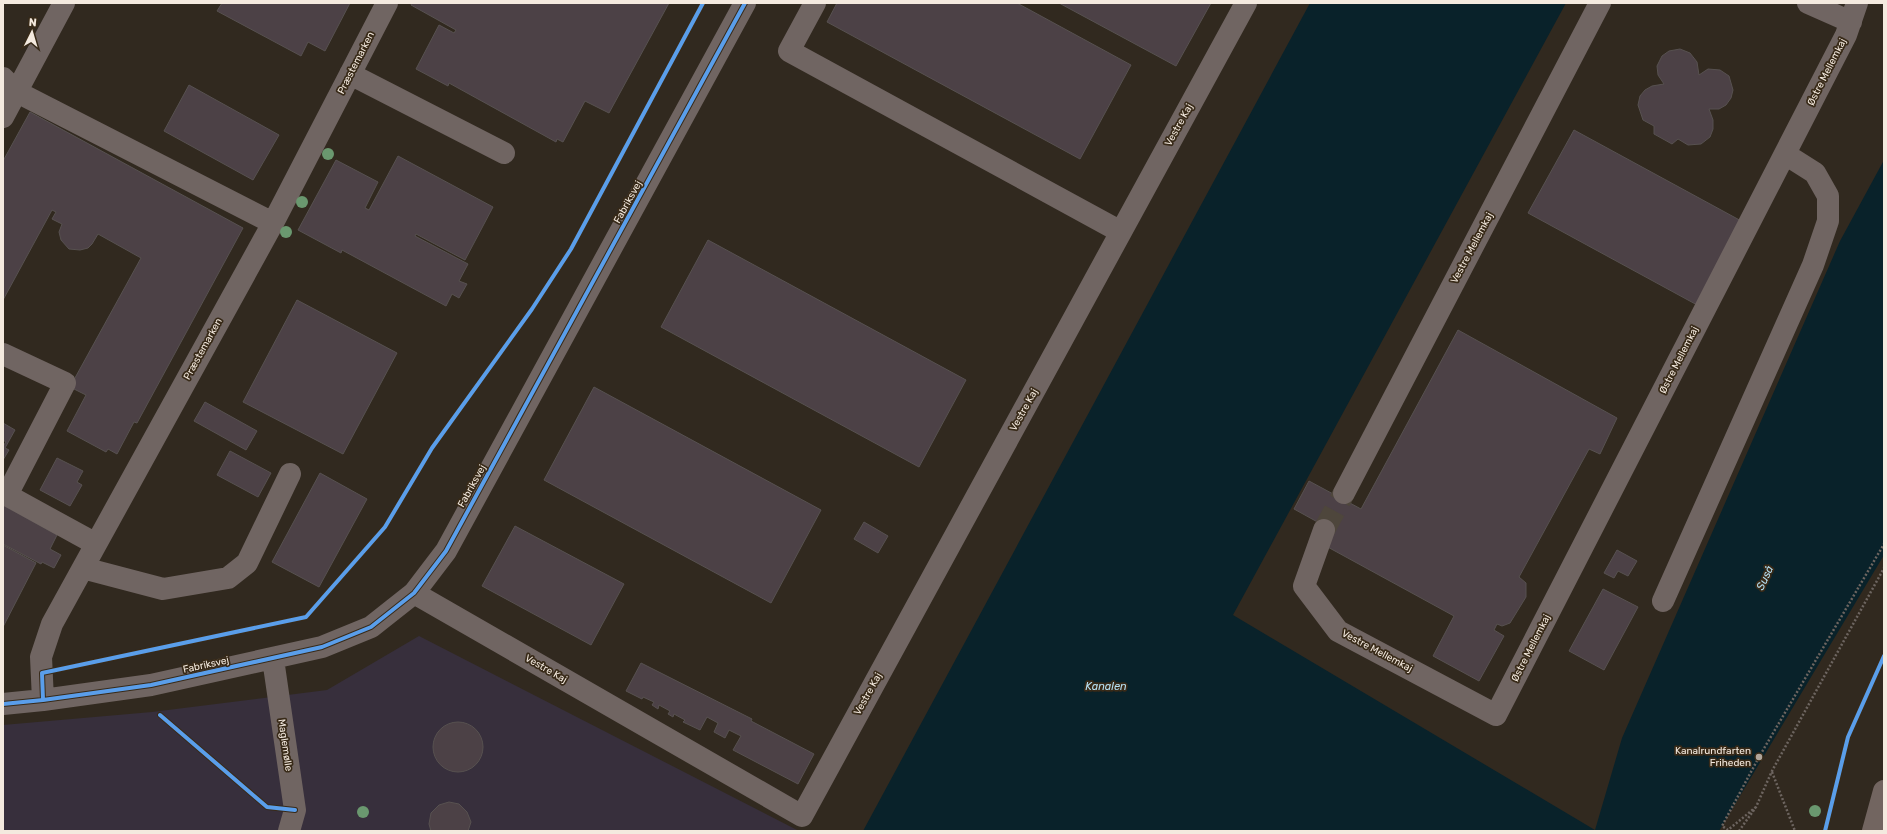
<svg xmlns="http://www.w3.org/2000/svg" width="1887" height="834" font-family="Rubik,sans-serif">
<style>
.industrial{fill:#372f3c}
.water{fill:#09222a}
.building{fill:#4c4146;stroke:#575150}
.lines{fill:none;stroke-linecap:round;stroke-linejoin:round}
.minor-tunnel{stroke:#4e463c;stroke-width:22;stroke-dasharray:22 11;stroke-linecap:butt}
.path{stroke:#6d6560;stroke-width:2.5;stroke-dasharray:2 2;stroke-linecap:butt}
.minor{stroke:#706562;stroke-width:22}
.major{stroke:#726560;stroke-width:22}
.cycleway-casing{stroke:#382a18;stroke-width:6}
.cycleway{stroke:#5a9eea;stroke-width:4}
.tree{fill:#6a986f}
.poi-dot{fill:#b0a69c;stroke:#382a18;stroke-width:1.5}
.labels{text-anchor:middle;dominant-baseline:central;stroke-width:3.5;stroke-linejoin:round;paint-order:stroke}
.street-label{font-size:10px;fill:#f4eadf;stroke:#382a18}
.poi-label{font-size:10px;fill:#f4eadf;stroke:#382a18;text-anchor:end}
.water-label{font-size:11px;font-style:italic;fill:#b6e0f3;stroke:#382a18}
</style>
<rect width="100%" height="100%" fill="#31291f"/>
<path class="industrial" d="M419 636 799 831H3V725L152 712 327 690Z"/>
<path class="water" d="M1310 3H1566L1233 615 1595 830 1622 738 1840 241 1884 160V555L1719 831H863Z"/>
<path class="building" d="M222 3H350L325 51 308 42 301 56 217 11Z
M412 3H669L609 113 585 101 563 142 557 139 556 142 449 83 448 86 416 69 439 25 454 33 456 30 411 5Z
M837 3H1017L1131 65 1080 159 827 22Z
M1059 3H1211L1176 66Z
M1680 49 1690 53 1697 62 1699 75 1708 69 1720 70 1729 76 1733 90 1731 98 1726 105 1719 109H1709L1713 120V129L1710 137 1701 144 1688 145 1678 139 1672 144 1654 134V126L1643 120 1638 105 1640 96 1645 90 1652 86 1664 84 1658 75 1657 66 1662 56 1669 51Z
M189 85 279 135 253 180 164 131Z
M30 112 243 228 137 423 134 422 117 454 108 449 106 452 67 431 86 395 70 387 141 258 98 234 92 244 88 248 80 250 69 249 61 240 59 232 62 224 52 219 56 212 52 210 3 300V161Z
M1574 130 1745 223 1699 306 1528 213Z
M398 156 493 207 465 260 416 234 415 236 468 264 459 281 467 284 459 298 452 294 446 306 342 250 341 253 298 230 336 160 378 182 365 208 369 210Z
M708 240 966 380 919 467 661 327Z
M297 300 397 353 343 454 243 402Z
M1458 330 1617 418 1600 454 1589 449 1519 577 1526 583V597L1510 623 1502 626 1497 624 1494 630 1504 636 1479 681 1433 656 1454 616 1324 545 1332 530 1294 509 1309 481 1361 509Z
M594 387 821 510 771 603 544 480Z
M205 402 257 431 246 450 194 421Z
M3 423 15 430 5 448 9 450 3 460V446L6 442 3 440Z
M230 451 271 473 258 497 217 475Z
M57 458 83 471 77 482 82 485 70 506 40 490Z
M320 473 367 499 319 587 272 562Z
M3 505 57 535 50 549 61 555 54 568 42 562 41 564 3 544Z
M864 522 888 536 878 553 854 539Z
M515 526 624 584 591 645 482 586Z
M3 545 36 563 3 627Z
M1617 550 1637 561 1628 576 1618 571 1614 578 1604 573Z
M1603 589 1638 607 1604 670 1569 651Z
M641 663 752 719 751 721 814 754 798 784 733 750 741 736 729 730 725 738 714 732 718 723 707 717 700 730 683 722 685 720 674 714 673 717 668 714 670 711 659 705 658 709 652 705 654 702 643 697 642 699 626 691Z
M433 747a25 25 0 1 1 50 0a25 25 0 1 1-50 0Z
M449 802 459 804 467 812 471 822 468 831H431L429 824 431 813 439 805Z"/>
<g class="lines">
<path class="minor-tunnel" d="M1324 530 1344 493"/>
<path class="path" d="M1772 772 1795 831
M1756 807 1728 830 1722 826 1759 757 1884 544
M1739 831 1756 807 1772 771 1884 568"/>
<path class="minor" d="M815 3 789 51 1121 232
M1808 3 1851 22
M350 74 504 153
M3 78 17 92 273 223
M3 117 64 3
M3 354 65 383 7 495
M3 493 96 544
M1344 493 1600 3
M1324 530 1304 586 1338 631 1496 715 1846 35 1857 3
M83 568 163 589 228 578 247 563 290 474
M414 593 802 816 1246 3
M1663 601 1813 265 1828 221V196L1815 173 1785 154
M273 659 295 810 289 831
M43 700 41 657 52 624 273 223 387 3
M3 704 43 700 151 685 322 647 371 627 414 593 446 551 745 3"/>
<path class="major" d="M1873 831 1884 791"/>
<g class="cycleway-casing">
<path id="cycleway" d="M43 700 42 673 306 617 385 527 432 448 532 309 571 249 703 3
M3 704 43 700 151 685 322 647 371 627 414 593 446 551 745 3
M160 715 267 807 295 810
M1825 831 1848 737 1884 656"/>
</g>
<use href="#cycleway" class="cycleway"/>
</g>
<g class="tree">
<circle cx="328" cy="154" r="6"/>
<circle cx="302" cy="202" r="6"/>
<circle cx="286" cy="232" r="6"/>
<circle cx="1815" cy="811" r="6"/>
<circle cx="363" cy="812" r="6"/>
</g>
<circle class="poi-dot" cx="1759" cy="757" r="4"/>
<g class="labels">
<g class="street-label">
<text transform="translate(356 63) rotate(-63)">Præstemarken</text>
<text transform="translate(1827 72) rotate(-63)">Østre Mellemkaj</text>
<text transform="translate(1179 125) rotate(-61)">Vestre Kaj</text>
<text transform="translate(628 202) rotate(-61)">Fabriksvej</text>
<text transform="translate(1472 248) rotate(-62)">Vestre Mellemkaj</text>
<text transform="translate(203 349) rotate(-61)">Præstemarken</text>
<text transform="translate(1679 360) rotate(-63)">Østre Mellemkaj</text>
<text transform="translate(1024 410) rotate(-61)">Vestre Kaj</text>
<text transform="translate(472 486) rotate(-61)">Fabriksvej</text>
<text transform="translate(1531 648) rotate(-63)">Østre Mellemkaj</text>
<text transform="translate(1377 651) rotate(28)">Vestre Mellemkaj</text>
<text transform="translate(206 665) rotate(-12)">Fabriksvej</text>
<text transform="translate(546 669) rotate(30)">Vestre Kaj</text>
<text transform="translate(868 694) rotate(-61)">Vestre Kaj</text>
<text transform="translate(285 745) rotate(82)">Maglemølle</text>
</g>
<g class="poi-label">
<text x="1751" y="751">Kanalrundfarten<tspan x="1751" dy="12">Friheden</tspan></text>
</g>
<g class="water-label">
<text transform="translate(1765 578) rotate(-65)">Suså</text>
<text x="1106" y="686">Kanalen</text>
</g>
</g>
<rect width="1887" height="834" fill="none" stroke="#f4eadf" stroke-width="8"/>
<g transform="translate(32 32) rotate(5)" stroke="#382a18" stroke-width="3" paint-order="stroke">
<path d="M0-3L7 15L0 10L-7 15Z" fill="#f4eadf"/>
<text y="-6" font-size="11" font-weight="bold" text-anchor="middle" fill="#f4eadf">N</text>
</g>
</svg>
